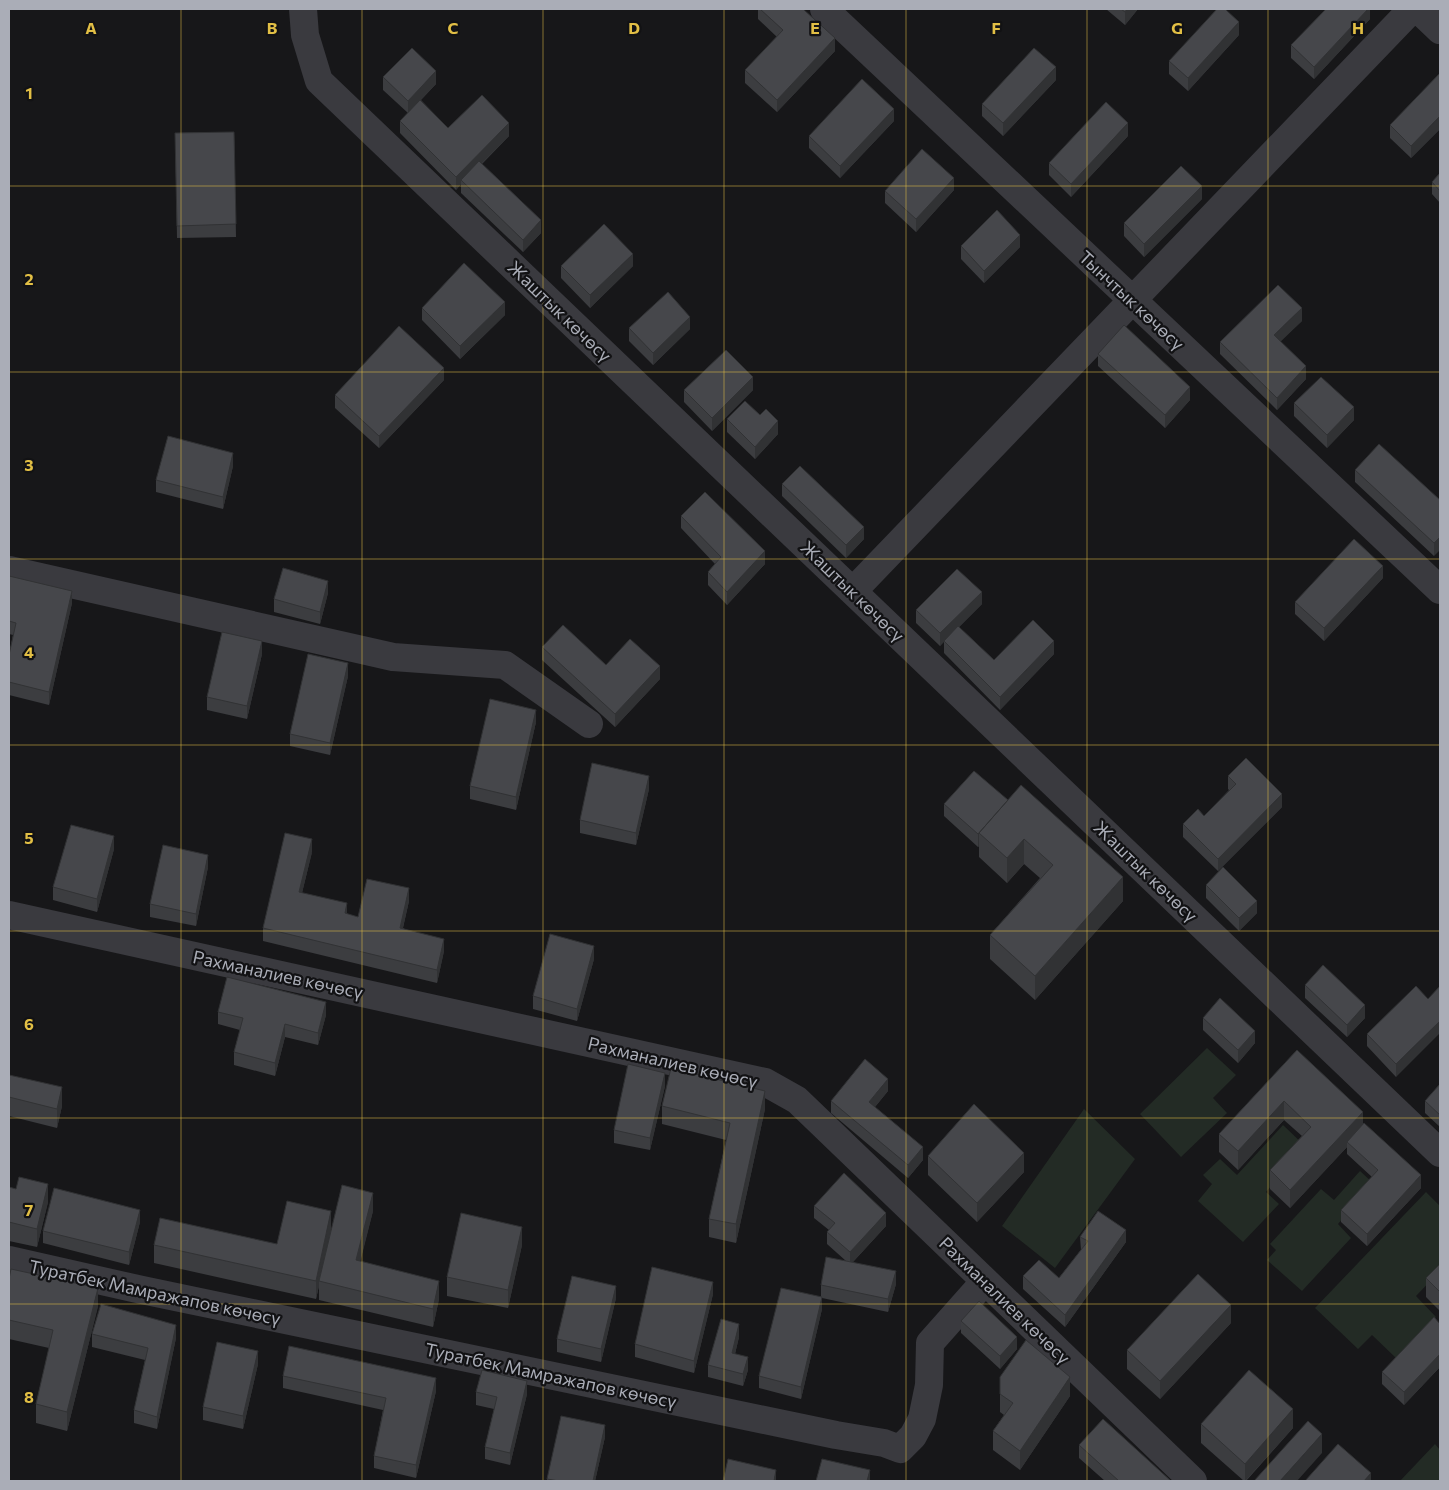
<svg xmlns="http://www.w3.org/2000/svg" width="1449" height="1490" font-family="Commissioner,sans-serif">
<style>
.green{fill:#232b25}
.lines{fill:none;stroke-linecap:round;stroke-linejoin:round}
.street{stroke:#3a3a3f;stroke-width:28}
.wall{fill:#3c3d40}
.shaded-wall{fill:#313234}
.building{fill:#46474b;stroke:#313234}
.grid{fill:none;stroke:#e2bf45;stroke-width:1;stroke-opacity:0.55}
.labels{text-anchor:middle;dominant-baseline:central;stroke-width:4.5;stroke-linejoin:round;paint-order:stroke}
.street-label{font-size:18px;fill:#aaadb7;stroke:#121214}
.grid-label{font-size:16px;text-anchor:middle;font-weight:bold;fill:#e2bf45;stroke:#121214;stroke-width:4.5;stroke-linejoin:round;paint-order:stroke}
</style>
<rect width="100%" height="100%" fill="#171719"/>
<path class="green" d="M1207 1048 1236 1075 1213 1098 1227 1113 1181 1157 1140 1114Z
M1084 1109 1135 1159 1055 1268 1002 1226Z
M1283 1125 1306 1147 1266 1192 1279 1204 1243 1242 1198 1201 1212 1184 1203 1175 1220 1159 1237 1175Z
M1360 1171 1373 1183 1338 1224 1351 1238 1302 1291 1267 1260 1276 1250 1270 1244 1321 1189 1334 1200Z
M1426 1192 1440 1206V1271L1416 1296 1436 1317 1396 1358 1372 1335 1358 1349 1315 1308Z
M1435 1444 1440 1450V1481H1400Z"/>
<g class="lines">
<path class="street" d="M303 9 305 35 319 81 1440 1153
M824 9 1440 590
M1418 9 1440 30
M9 570 393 657 505 665 589 724
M853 591 1412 9
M9 915 765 1082 797 1100 1193 1481
M9 1260 142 1290 836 1435 884 1443 900 1449 913 1436 922 1419 929 1385 930 1343 985 1281"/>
</g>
<path class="wall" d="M758 9H803L835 51 777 112 745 83V70L777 37 758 19Z
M1106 9H1138L1125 25Z
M1370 9V19L1314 79 1291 58V45Z
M1239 35 1188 91 1169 74V61Z
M383 77 436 84 421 100 448 128 509 136 482 164 541 233 523 252 461 193V184L456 190 400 133V121L408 113 383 90Z
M1056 80 1003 136 982 116V104Z
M894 121 840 178 809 148V136Z
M1390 125 1440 129 1411 158 1390 138Z
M234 132 236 237 177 238 175 133Z
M1128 136 1071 197 1049 175V163Z
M1440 173V203L1432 194V182Z
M954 190 916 232 885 203V191Z
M1202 199 1144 257 1124 236V223Z
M961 246 1020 247 984 283 961 259Z
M561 266H633L590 308 561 278Z
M422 308 505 315 460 359 422 320Z
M1302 321 1280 341 1306 379 1277 410 1220 354V342Z
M629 328 690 329 653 365 629 341Z
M1098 354 1190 400 1165 428 1098 366Z
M444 380 379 448 335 408V395Z
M684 390H753L712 431 684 402Z
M1294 403 1354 420 1327 448 1294 416Z
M760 415 778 434 755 459 727 432V419Z
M233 466 223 509 156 492V480Z
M1355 470 1440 500 1434 556 1355 482Z
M782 484 864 539 846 558 782 496Z
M681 516 765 564 727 605 708 585V572L715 564 681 528Z
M9 576 72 603 49 705 9 695V655L13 635 9 634Z
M1383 578 1324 641 1295 614V602Z
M328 593 320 624 274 612V599Z
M982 604 959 627 994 660 1054 654 1000 710 944 653V641L940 646 916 623V610Z
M542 647 606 665 660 679 615 727 542 660Z
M262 654 247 719 207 710V697Z
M348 676 330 755 290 746V734Z
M1440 704V719L1439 718V705Z
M536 722 516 810 470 799V786Z
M974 771 1123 901 1035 1000 990 959V935L1040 878 1024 864 1007 883 979 857V846L978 847 944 816V804Z
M1228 776 1282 807 1218 871 1183 837V824L1204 816 1229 790 1228 789Z
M649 789 636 845 580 833V820Z
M114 849 97 912 53 900V887Z
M312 852 302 893 347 914 358 917 409 901 403 928 444 951 437 983 263 941V928Z
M208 867 196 926 150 917V904Z
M1206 885 1257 913 1239 931 1206 898Z
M594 959 577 1021 533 1009V996Z
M1305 985 1365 1018 1347 1037 1305 998Z
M1428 999 1396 1077 1367 1046V1034Z
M218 1012 326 1015 318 1045 285 1037 275 1076 234 1065V1052L240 1030 218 1024Z
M1203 1018 1255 1043 1238 1063 1203 1030Z
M1297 1050 1421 1188 1367 1246 1341 1222V1210L1372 1177 1347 1154V1147L1290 1208 1270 1189V1170L1302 1136 1284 1120 1238 1170 1219 1152V1134Z
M9 1075 62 1106 57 1128 9 1116Z
M1440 1084V1127L1425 1113V1101Z
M665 1086 650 1150 614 1143V1130Z
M888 1091 875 1107 923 1160 908 1178 831 1113V1101Z
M662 1106 765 1109 736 1243 709 1237V1219L726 1140 662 1124Z
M928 1156 1024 1172 977 1222 928 1175Z
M9 1187 48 1202 37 1247 9 1241Z
M814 1206 886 1226 853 1262 896 1284 888 1312 822 1298V1309L801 1399 759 1388V1376L821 1296V1285L846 1261 827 1244V1232L829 1230 814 1218Z
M373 1211 360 1261 439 1299 433 1327 319 1300V1286L316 1299 154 1263V1245L277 1244 331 1230Z
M140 1222 129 1265 43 1243V1231Z
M1080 1237 1126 1242 1065 1327 1023 1289V1276L1059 1278 1081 1250Z
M522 1245 508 1308 447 1296V1277Z
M1440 1264V1311L1426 1297V1278Z
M9 1279 98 1306 67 1431 36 1423V1404L49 1348 9 1339Z
M713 1294 694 1373 635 1357V1344Z
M616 1298 601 1362 557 1352V1339Z
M961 1321 1017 1349 1000 1369 961 1333Z
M1231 1323 1160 1399 1127 1369V1350Z
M1440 1324V1367L1404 1405 1382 1384V1372Z
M92 1334 176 1338 157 1429 134 1423V1410L145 1360 92 1347Z
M739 1337 735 1354 748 1370 743 1386 708 1377V1365Z
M258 1364 243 1429 203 1420V1407Z
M283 1376 436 1391 416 1478 374 1468V1456L383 1410 283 1388Z
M1000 1377 1070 1396 1020 1470 993 1450V1431L1004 1415 1000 1412Z
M476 1392 527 1394 510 1465 485 1459V1447L494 1409 476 1405Z
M1201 1424 1293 1428 1246 1481H1244L1201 1443Z
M605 1437 595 1481H547V1479Z
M1079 1445 1171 1481H1105L1079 1458Z"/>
<path class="shaded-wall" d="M1127 9H1138L1125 25V12Z
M1368 9H1370V19L1314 79V67Z
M1239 22V35L1188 91V78Z
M835 38V51L777 112V100Z
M1056 67V80L1003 136V123Z
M436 71V84L408 113V101Z
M894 109V121L840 178V166Z
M1440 116V129L1411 158V146Z
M509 123V136L463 182 461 180V184L456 190V177Z
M1128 123V136L1071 197V184Z
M954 178V190L916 232V219Z
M1202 186V199L1144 257V244Z
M541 220V233L523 252V240Z
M1020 235V247L984 283V271Z
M633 254V266L590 308V295Z
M505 302V315L460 359V346Z
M1302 308V321L1274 348V335Z
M690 317V329L653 365V353Z
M1306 366V379L1277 410V398Z
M444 368V380L379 448V436Z
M753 377V390L712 431V418Z
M1190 387V400L1165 428V415Z
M1354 407V420L1327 448V435Z
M778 421V434L755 459V447Z
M233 453V466L223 509V497Z
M864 527V539L846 558V545Z
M1440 537V550L1434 556V543Z
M765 551V564L727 605V592Z
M1383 566V578L1324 641V628Z
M328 581V593L320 624V612Z
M72 591V603L49 705V692Z
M982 592V604L940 646V633Z
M262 641V654L247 719V706Z
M1054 641V654L1000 710V697Z
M348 663V676L330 755V743Z
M660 666V679L615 727V714Z
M536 710V722L516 810V797Z
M649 776V789L636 845V833Z
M1282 794V807L1218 871V859Z
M979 833V846L978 847V834Z
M114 836V849L97 912V899Z
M312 839V852L299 905V892Z
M1024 839V864L1007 883V858Z
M208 855V867L196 926V914Z
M1123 877V901L1035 1000V976Z
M409 888V901L400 940V928Z
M1257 901V913L1239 931V918Z
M347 903V916L345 913Z
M444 939V951L437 983V970Z
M594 946V959L577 1021V1009Z
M326 1002V1015L318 1045V1033Z
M1365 1005V1018L1347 1037V1025Z
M1440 1021V1033L1396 1077V1064Z
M285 1024V1037L275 1076V1063Z
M1255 1031V1043L1238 1063V1050Z
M665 1073V1086L650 1150V1138Z
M888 1079V1091L869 1114V1102Z
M62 1087V1106L57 1128V1109Z
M765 1091V1109L736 1243V1224Z
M1284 1101V1120L1238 1170V1151Z
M1363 1112V1130L1347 1142V1147L1290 1208V1190Z
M923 1147V1160L908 1178V1165Z
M1024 1153V1172L977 1222V1203Z
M1421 1175V1188L1367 1246V1234Z
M48 1184V1202L37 1247V1229Z
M373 1193V1211L356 1279V1260Z
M140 1210V1222L129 1265V1252Z
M331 1211V1230L319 1281V1286L316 1299V1281Z
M886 1213V1226L850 1265V1252Z
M522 1227V1245L508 1308V1290Z
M1126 1230V1242L1065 1327V1315Z
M896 1271V1284L888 1312V1299Z
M439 1281V1299L433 1327V1309Z
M713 1282V1294L694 1373V1361Z
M616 1286V1298L601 1362V1349Z
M98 1288V1306L67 1431V1412Z
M822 1297V1309L801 1399V1387Z
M1231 1305V1323L1160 1399V1381Z
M739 1324V1337L732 1366V1353Z
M176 1325V1338L157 1429V1417Z
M1017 1337V1349L1000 1369V1356Z
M258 1351V1364L243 1429V1416Z
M1440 1354V1367L1404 1405V1392Z
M748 1357V1370L743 1386V1374Z
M1070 1377V1396L1020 1470V1451Z
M436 1378V1391L416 1478V1465Z
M527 1381V1394L510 1465V1453Z
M1293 1409V1428L1245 1481V1464Z
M605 1425V1437L595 1481H593Z
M1322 1434V1453L1297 1481H1280Z
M776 1470V1481H774Z
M870 1470V1481H867Z
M1371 1473V1481H1364Z"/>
<path class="building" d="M760 9H803L835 38 777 100 745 70 783 30Z
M1121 9H1127L1125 12Z
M1217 9H1225L1239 22 1188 78 1169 61Z
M1326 9H1368L1314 67 1291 45Z
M412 48 436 71 408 101 383 77Z
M1034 48 1056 67 1003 123 982 104Z
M1440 73V116L1411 146 1390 125Z
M862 79 894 109 840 166 809 136Z
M482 95 509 123 456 177 400 121 420 100 448 128Z
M1106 102 1128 123 1071 184 1049 163Z
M234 132 236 224 177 226 175 133Z
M922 149 954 178 916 219 885 191Z
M479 161 541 220 523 240 461 180Z
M1181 166 1202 186 1144 244 1124 223Z
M1440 173V191L1432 182Z
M997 210 1020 235 984 271 961 246Z
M604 224 633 254 590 295 561 266Z
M464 263 505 302 460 346 422 308Z
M1278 285 1302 308 1274 335 1306 366 1277 398 1220 342Z
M668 292 690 317 653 353 629 328Z
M1124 325 1190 387 1165 415 1098 354Z
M399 326 444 368 379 436 335 395Z
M726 350 753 377 712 418 684 390Z
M1321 377 1354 407 1327 435 1294 403Z
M745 401 760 415 766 409 778 421 755 447 727 419Z
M168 436 233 453 223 497 156 480Z
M1379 444 1440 500V537L1434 543 1355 470Z
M800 466 864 527 846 545 782 484Z
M705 492 765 551 727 592 708 572 721 557 681 516Z
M1354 539 1383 566 1324 628 1295 602Z
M283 568 328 581 320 612 274 599Z
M957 569 982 592 940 633 916 610Z
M9 576 72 591 49 692 9 682V655L16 623 9 621Z
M1033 620 1054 641 1000 697 944 641 958 626 994 660Z
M563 625 606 665 630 639 660 666 615 714 542 647Z
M222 632 262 641 247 706 207 697Z
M308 654 348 663 330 743 290 734Z
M490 699 536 710 516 797 470 786Z
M1246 758 1282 794 1218 859 1183 824 1198 809 1204 816 1236 784 1228 776Z
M592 763 649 776 636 833 580 820Z
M974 771 1008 800 978 834 944 804Z
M1021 785 1123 877 1035 976 990 935 1053 865 1024 839 1007 858 979 833Z
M71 825 114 836 97 899 53 887Z
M285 833 312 839 299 892 347 903 345 913 358 917 367 879 409 888 400 928 444 939 437 970 263 928Z
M163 845 208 855 196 914 150 904Z
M1223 867 1257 901 1239 918 1206 885Z
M550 934 594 946 577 1009 533 996Z
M1323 965 1365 1005 1347 1025 1305 985Z
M227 977 326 1002 318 1033 285 1024 275 1063 234 1052 243 1018 218 1012Z
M1416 986 1428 999 1440 986V1021L1396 1064 1367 1034Z
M1220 998 1255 1031 1238 1050 1203 1018Z
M1297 1050 1363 1112 1290 1190 1270 1170 1311 1127 1284 1101 1238 1151 1219 1134Z
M865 1059 888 1079 869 1102 923 1147 908 1165 831 1101Z
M628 1064 665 1073 650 1138 614 1130Z
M671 1068 765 1091 736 1224 709 1219 730 1123 662 1106Z
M9 1075 62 1087 57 1109 9 1097Z
M1440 1084V1115L1425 1101Z
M974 1104 1024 1153 977 1203 928 1156Z
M1364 1123 1421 1175 1367 1234 1341 1210 1378 1170 1347 1142Z
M844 1173 886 1213 850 1252 827 1232 835 1223 814 1206Z
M19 1177 48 1184 37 1229 9 1222V1187L16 1189Z
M342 1185 373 1193 356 1260 439 1281 433 1309 319 1281Z
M54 1188 140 1210 129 1252 43 1231Z
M287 1201 331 1211 316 1281 154 1245 160 1218 277 1244Z
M1098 1211 1126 1230 1065 1315 1023 1276 1039 1260 1059 1278 1088 1241 1080 1237Z
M461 1213 522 1227 508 1290 447 1277Z
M826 1257 896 1271 888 1299 821 1285Z
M1440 1264V1292L1426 1278Z
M652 1267 713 1282 694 1361 635 1344Z
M11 1269 98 1288 67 1412 36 1404 53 1330 9 1320V1279Z
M1198 1274 1231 1305 1160 1381 1127 1350Z
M572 1276 616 1286 601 1349 557 1339Z
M781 1288 822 1297 801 1387 759 1376Z
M979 1301 1017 1337 1000 1356 961 1321Z
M101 1304 176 1325 157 1417 134 1410 148 1348 92 1334Z
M1434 1317 1440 1324V1354L1404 1392 1382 1372Z
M721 1319 739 1324 732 1353 748 1357 743 1374 708 1365Z
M1026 1340 1070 1377 1020 1451 993 1431 1013 1403 1000 1394V1377Z
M217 1342 258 1351 243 1416 203 1407Z
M289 1346 436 1378 416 1465 374 1456 386 1398 283 1376Z
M482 1370 527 1381 510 1453 485 1447 497 1397 476 1392Z
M1249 1370 1293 1409 1245 1464 1201 1424Z
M561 1416 605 1425 593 1481H559L547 1479Z
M1103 1419 1171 1481H1119L1079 1445Z
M1308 1421 1322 1434 1280 1481H1254Z
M1338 1444 1371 1473 1364 1481H1305Z
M728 1459 776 1470 774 1481H723Z
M822 1459 870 1470 867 1481H816Z"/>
<path class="grid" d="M181 9V1481M362 9V1481M543 9V1481M724 9V1481M906 9V1481M1087 9V1481M1268 9V1481M9 186H1440M9 372H1440M9 559H1440M9 745H1440M9 931H1440M9 1118H1440M9 1304H1440"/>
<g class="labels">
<g class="street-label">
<text transform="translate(1132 300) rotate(43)">Тынчтык көчөсү</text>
<text transform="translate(560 311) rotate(44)">Жаштык көчөсү</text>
<text transform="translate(853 591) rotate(44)">Жаштык көчөсү</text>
<text transform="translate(1146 871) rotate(44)">Жаштык көчөсү</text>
<text transform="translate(278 974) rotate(12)">Рахманалиев көчөсү</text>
<text transform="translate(673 1062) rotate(13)">Рахманалиев көчөсү</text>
<text transform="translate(155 1292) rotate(12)">Туратбек Мамражапов көчөсү</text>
<text transform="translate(1005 1300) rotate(44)">Рахманалиев көчөсү</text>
<text transform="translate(551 1375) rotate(12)">Туратбек Мамражапов көчөсү</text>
</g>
</g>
<g class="grid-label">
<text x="91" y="34">A</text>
<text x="272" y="34">B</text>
<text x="453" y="34">C</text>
<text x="634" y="34">D</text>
<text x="815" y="34">E</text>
<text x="996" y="34">F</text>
<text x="1177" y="34">G</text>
<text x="1358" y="34">H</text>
<text x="29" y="99">1</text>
<text x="29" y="285">2</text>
<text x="29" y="471">3</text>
<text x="29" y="658">4</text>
<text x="29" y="844">5</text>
<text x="29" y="1030">6</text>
<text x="29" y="1216">7</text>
<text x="29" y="1403">8</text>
</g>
<rect width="1449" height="1490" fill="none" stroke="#aaadb7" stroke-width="20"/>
</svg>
